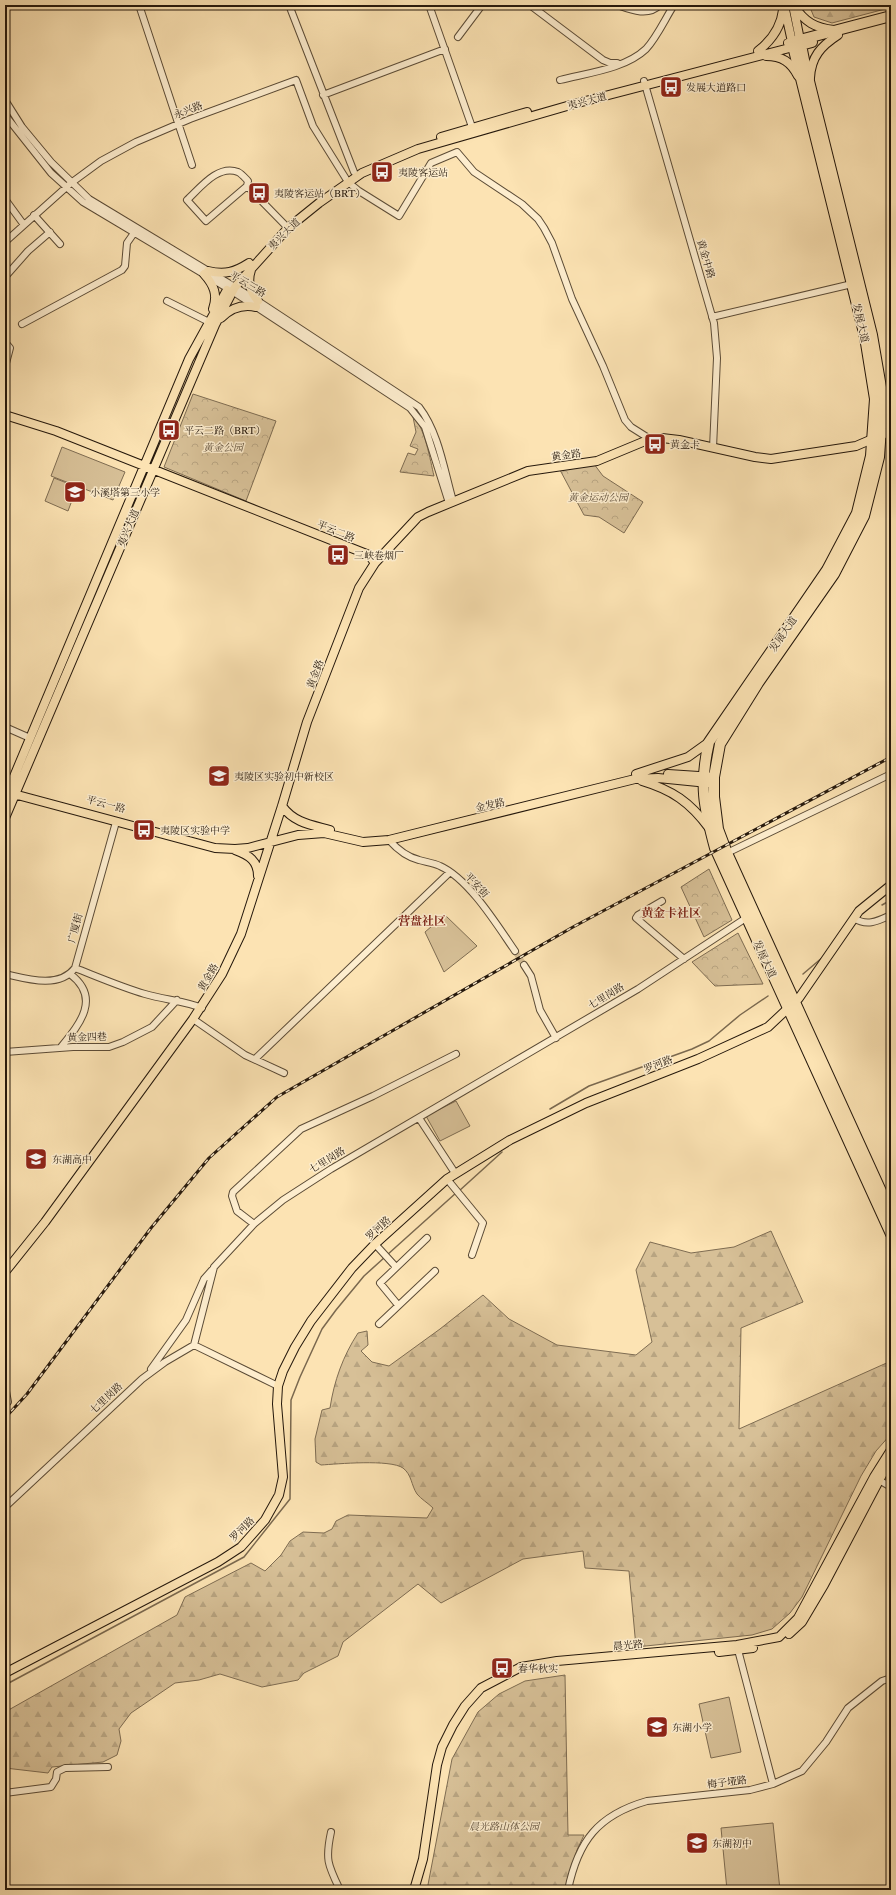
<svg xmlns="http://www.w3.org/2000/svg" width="896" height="1895" font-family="'Libre Caslon Text','Noto Serif SC',serif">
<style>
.grass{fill:#d7c097;stroke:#7e6c52}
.forest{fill:url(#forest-firs);stroke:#7e6c52}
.park{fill:url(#park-crowns);stroke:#7e6c52}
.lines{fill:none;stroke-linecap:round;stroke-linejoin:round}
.stream{stroke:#7a684e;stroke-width:1.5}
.minor-tunnel{stroke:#d1ba92;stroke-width:6;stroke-dasharray:6 3;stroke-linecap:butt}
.minor-casing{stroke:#5b4b36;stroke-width:8}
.major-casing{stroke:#25180c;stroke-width:10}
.highway-casing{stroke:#25180c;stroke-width:12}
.minor{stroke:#fdedce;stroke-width:6}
.major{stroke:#fce3b3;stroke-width:8}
.highway{stroke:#fce3b3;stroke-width:10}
.rail-casing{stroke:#25180c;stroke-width:3}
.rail{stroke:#fdedce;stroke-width:1.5;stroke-dasharray:4.5;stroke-linecap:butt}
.labels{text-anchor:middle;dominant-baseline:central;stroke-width:3;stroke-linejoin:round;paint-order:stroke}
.poi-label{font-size:10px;fill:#25180c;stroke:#fdedce;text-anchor:start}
.street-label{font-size:10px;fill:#25180c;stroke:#fdedce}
.park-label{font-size:10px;font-style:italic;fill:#5a4a36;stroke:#fdedce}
.quarter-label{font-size:12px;font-weight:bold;fill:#7a1f14;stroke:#fdedce}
</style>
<defs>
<pattern id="forest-firs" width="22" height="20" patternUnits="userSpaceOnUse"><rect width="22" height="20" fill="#d7c097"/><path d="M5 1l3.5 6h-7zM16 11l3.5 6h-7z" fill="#b8a481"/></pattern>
<pattern id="park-crowns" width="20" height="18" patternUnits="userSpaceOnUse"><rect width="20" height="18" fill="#d7c097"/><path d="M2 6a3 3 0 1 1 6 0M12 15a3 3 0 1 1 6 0" fill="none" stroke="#b8a481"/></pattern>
</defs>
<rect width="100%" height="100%" fill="#fce3b3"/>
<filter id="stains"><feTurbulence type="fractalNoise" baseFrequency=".005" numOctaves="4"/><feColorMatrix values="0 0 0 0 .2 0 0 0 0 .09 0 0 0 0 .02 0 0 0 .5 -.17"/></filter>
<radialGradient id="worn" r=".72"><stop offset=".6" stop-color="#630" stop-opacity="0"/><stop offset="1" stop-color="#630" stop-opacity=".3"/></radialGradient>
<path class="grass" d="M62 447 125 472 113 500 51 476Z
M54 478 77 487 68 511 45 501Z
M445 915 477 946 444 972 425 932Z
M456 1101 470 1126 440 1141 426 1116Z
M729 1697 741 1752 711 1758 699 1704Z
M773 1823 780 1890H727L721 1828Z"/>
<path class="forest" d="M809 5H886L889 8 832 23 814 17Z
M771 1231 803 1302 741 1328 739 1429 891 1361V1434L876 1451 861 1476 802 1597 790 1613 772 1629 752 1635 636 1647 629 1571 585 1568 583 1551 523 1559 441 1603 418 1584 343 1642 338 1656 304 1673 298 1680 262 1687 220 1674 199 1680 175 1683 131 1713 119 1729 121 1741 117 1755 103 1762 52 1767 48 1773 5 1768V1712L177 1615 185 1597 251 1563 265 1571 281 1555 290 1541 303 1532 324 1533 332 1529 336 1521 348 1515 427 1518 433 1508C428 1503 421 1499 417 1494 411 1485 412 1475 403 1468 390 1459 337 1464 321 1465L316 1462 315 1439 322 1410 330 1408C334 1381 343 1356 358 1333L367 1331 368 1345 361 1351 372 1362 389 1366 440 1329 483 1295 509 1319 557 1345 636 1355 652 1342 636 1270 650 1242 691 1253 734 1247Z
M565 1675 568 1835H584L577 1850 565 1890H427L452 1759 478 1712 499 1694 525 1681Z"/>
<path class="park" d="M193 394 276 421 246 501 164 467Z
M413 417C425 427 430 460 434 476L400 472 408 453 415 455 418 449 410 446 416 432Z
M594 464 603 476 643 502 624 533 599 517 584 515 560 470Z
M709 869 732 920 704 937 681 887Z
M738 933 763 984 715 986 692 962Z"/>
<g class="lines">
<path class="stream" d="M882 905 891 900
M803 974 823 957
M550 1109 589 1086 692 1049 709 1041 740 1015 768 996
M459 1191 502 1152
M387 1255 456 1193
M5 1685 244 1557 290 1499 291 1400 300 1377 322 1329 336 1310 364 1276 385 1257"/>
<path class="minor-tunnel" d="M515 951 524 965"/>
<g class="minor-casing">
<path id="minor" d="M139 5 192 165
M289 5 354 172
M429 5 472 127
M530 5 603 60 610 63H617
M617 5C631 10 648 17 660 5
M458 37 482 5
M560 80C587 73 625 69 646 49 657 37 665 19 674 5
M644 81 714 323 717 358 713 448
M323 95 445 49
M5 100 22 127 51 162 89 199 258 301 419 407C439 433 444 470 453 501
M5 115 51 173 83 202 232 291 410 408 425 427 449 503
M247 186 206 221 187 200C200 188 218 164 238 172 242 174 245 178 248 181L247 186 288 228
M5 199 24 225
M34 215 60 244
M5 242 71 183 101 161 136 142 190 119 296 80 313 126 348 182 359 191 399 216 431 163 457 152 474 172 522 204 538 219 544 228 552 243 572 299 603 366 625 420 631 427 650 439
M5 277 28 251 50 232
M167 301 209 322
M712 317 852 284
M22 324 122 270 125 266 127 243 134 233
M5 342 10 348 5 367
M5 727 30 738
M389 840C397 849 407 857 419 860 426 862 434 863 440 866 469 879 497 925 515 951
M727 853 891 774
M662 901 638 915 636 918 684 959
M854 918C867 927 878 921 891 915
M524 965 531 976 540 1010 556 1038
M75 968C98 977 121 987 145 994 165 1000 181 1000 202 1008
M5 974C27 979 59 989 75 968L116 822
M193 1019 245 1055 284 1073
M61 1047C79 1025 102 998 70 974
M5 1052 73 1047H109L123 1042 152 1027 177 1000
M255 1059 449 873
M419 1118 455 1173
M447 1179 483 1223 472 1255
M254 1224 237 1211 232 1196 233 1192 301 1129 373 1096 456 1054
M375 1244 396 1267
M398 1305 380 1283 427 1238
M379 1324 435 1271
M194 1345 278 1386
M151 1369 186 1320 204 1279 212 1270
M5 1386 8 1402 5 1405
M877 1479 891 1487
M5 1507 142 1379 165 1362 194 1345 214 1267 254 1224 283 1200 331 1169 638 989 746 918
M737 1646 773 1784
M5 1793 51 1787 56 1779 57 1772 65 1768 108 1767
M331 1832C325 1860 328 1865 340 1890
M568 1890C578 1841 598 1815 647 1801L750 1790 773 1784 802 1771 826 1742 848 1708 882 1681 891 1678"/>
</g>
<g class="major-casing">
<path id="major" d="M784 5 792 42 788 43
M794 6C805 22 815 28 834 30
M758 51C772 40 781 27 783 10
M766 56C782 56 791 62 798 76
M810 78C811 57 821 46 838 35
M441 137 527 112
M251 270C247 282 250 291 258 301
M208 271C225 275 235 272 249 263
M204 274C214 285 218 295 213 309
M221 318C231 308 242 304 256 307
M5 415 56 431 369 555 375 563
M636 774 688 757 709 742
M668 774 714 777
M642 781C672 790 690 802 709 828
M10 793 215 848 235 849 248 848 298 835 324 833 363 842 389 840 635 779 658 778 708 783
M5 798 189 359 227 290
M282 806C294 823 312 825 330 830
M5 818 215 325 235 287 288 228 319 203 362 173 418 149 574 104 801 45 793 5
M235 850C249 855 258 861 258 876
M5 1272 45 1222 193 1019 222 974 241 934 282 806 307 722 359 588 375 563 418 517 428 512 528 471 597 461 650 439 662 438 679 440 755 457 771 459 856 446 891 431
M789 1634 802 1622 824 1585 891 1458
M719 1652 753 1648
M5 1673 218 1562 241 1547 265 1520 279 1495 283 1477 277 1404 278 1386 283 1371 295 1347 311 1321 352 1268 375 1244 447 1179 510 1140 586 1103 698 1059 768 1027 799 998 859 911 891 885
M414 1890 423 1859 437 1765 442 1747 453 1725 465 1706 481 1688 521 1667 557 1661 737 1645 779 1637 798 1618 874 1477 891 1450"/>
</g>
<g class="highway-casing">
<path id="highway" d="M891 16 792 42 865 337 875 399 871 456 857 513 827 570 709 742C699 785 704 807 715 848L891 1234
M812 42 801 45 805 65 872 335 883 399 879 457 864 516 834 574 758 683 720 744 714 777V797L718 829 727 853 891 1213"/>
</g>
<use href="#minor" class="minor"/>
<use href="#major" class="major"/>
<use href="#highway" class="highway"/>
<g class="rail-casing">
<path id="rail" d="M5 1418 27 1394 151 1228 209 1158 277 1097 573 927 891 757"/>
</g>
<use href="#rail" class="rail"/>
</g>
<defs>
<g id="bus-square" transform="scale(1.15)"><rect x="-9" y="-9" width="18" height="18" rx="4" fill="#8f2418" stroke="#fdedce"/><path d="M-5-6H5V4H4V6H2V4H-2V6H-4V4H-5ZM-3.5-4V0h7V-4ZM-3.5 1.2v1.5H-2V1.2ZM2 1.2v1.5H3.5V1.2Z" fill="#fff"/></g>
<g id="school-square" transform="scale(1.15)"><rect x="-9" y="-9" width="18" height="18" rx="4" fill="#8f2418" stroke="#fdedce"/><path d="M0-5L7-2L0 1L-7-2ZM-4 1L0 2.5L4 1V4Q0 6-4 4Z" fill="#fff"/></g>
</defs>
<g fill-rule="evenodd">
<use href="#bus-square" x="671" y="87"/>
<use href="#bus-square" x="382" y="172"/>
<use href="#bus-square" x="259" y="193"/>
<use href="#bus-square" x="169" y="430"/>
<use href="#bus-square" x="655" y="444"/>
<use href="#school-square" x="75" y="492"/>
<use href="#bus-square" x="338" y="555"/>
<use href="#school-square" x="219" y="776"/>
<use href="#bus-square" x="144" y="830"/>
<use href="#school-square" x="36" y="1159"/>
<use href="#bus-square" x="502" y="1668"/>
<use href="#school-square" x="657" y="1727"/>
<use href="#school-square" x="697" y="1843"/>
</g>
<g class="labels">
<g class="poi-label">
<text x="686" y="87">发展大道路口</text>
<text x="398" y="172">夷陵客运站</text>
<text x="274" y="193">夷陵客运站（BRT）</text>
<text x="184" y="430">平云二路（BRT）</text>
<text x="670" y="444">黄金卡</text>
<text x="90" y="492">小溪塔第三小学</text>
<text x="354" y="555">三峡卷烟厂</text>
<text x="234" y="776">夷陵区实验初中新校区</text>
<text x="160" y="830">夷陵区实验中学</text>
<text x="52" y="1159">东湖高中</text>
<text x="518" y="1668">春华秋实</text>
<text x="672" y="1727">东湖小学</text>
<text x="712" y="1843">东湖初中</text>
</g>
<g class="street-label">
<text transform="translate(587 101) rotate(-15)">夷兴大道</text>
<text transform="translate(188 110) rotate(-21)">永兴路</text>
<text transform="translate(284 234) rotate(-44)">夷兴大道</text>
<text transform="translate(706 259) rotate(74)">黄金中路</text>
<text transform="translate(248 284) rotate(31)">平云三路</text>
<text transform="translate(861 323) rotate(77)">发展大道</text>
<text transform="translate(566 455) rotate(-8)">黄金路</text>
<text transform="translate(128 528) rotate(-67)">夷兴大道</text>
<text transform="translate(336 531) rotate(22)">平云二路</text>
<text transform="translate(783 634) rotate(-55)">发展大道</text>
<text transform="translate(315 674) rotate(-69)">黄金路</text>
<text transform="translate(106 804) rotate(15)">平云一路</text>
<text transform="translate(490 805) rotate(-13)">金发路</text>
<text transform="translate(477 885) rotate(47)">平安街</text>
<text transform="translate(75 928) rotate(-75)">广厦街</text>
<text transform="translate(765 959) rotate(65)">发展大道</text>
<text transform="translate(208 977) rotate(-60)">黄金路</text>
<text transform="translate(606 996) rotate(-31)">七里岗路</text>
<text transform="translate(87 1037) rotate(-2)">黄金四巷</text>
<text transform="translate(658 1064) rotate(-21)">罗河路</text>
<text transform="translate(327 1160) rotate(-31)">七里岗路</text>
<text transform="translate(378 1228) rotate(-43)">罗河路</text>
<text transform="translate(106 1398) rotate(-43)">七里岗路</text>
<text transform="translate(242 1529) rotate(-45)">罗河路</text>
<text transform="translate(628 1645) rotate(-5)">晨光路</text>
<text transform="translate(727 1782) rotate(-7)">梅子垭路</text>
</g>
<g class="park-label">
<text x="223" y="447">黄金公园</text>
<text x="598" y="497">黄金运动公园</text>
<text x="504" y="1826">晨光路山体公园</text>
</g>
<g class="quarter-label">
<text x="671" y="912">黄金卡社区</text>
<text x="422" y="920">营盘社区</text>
</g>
</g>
<rect width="896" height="1895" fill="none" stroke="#fce3b3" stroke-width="20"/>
<rect x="6" y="6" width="884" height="1883" fill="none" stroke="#25180c" stroke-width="2"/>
<rect x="10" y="10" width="876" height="1875" fill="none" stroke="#25180c"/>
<rect width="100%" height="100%" filter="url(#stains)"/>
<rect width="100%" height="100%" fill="url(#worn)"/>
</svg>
